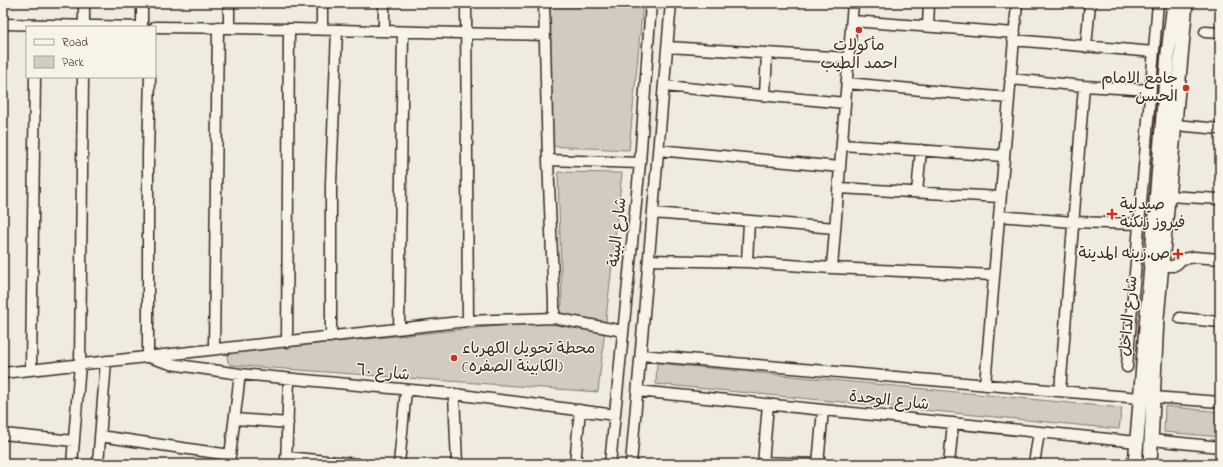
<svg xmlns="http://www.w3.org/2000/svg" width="1223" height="467" font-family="'Indie Flower','Playpen Sans Arabic',sans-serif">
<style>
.green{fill:#d1cbc0;stroke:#867a6f}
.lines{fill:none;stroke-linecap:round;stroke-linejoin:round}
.minor-casing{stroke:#3b2a1e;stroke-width:13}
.major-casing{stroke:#3b2a1e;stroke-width:16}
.minor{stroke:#f7f3e8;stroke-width:10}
.major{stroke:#f7f3e8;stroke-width:13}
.poi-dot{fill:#c8321e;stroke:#f7f3e8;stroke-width:1.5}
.labels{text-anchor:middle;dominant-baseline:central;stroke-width:3;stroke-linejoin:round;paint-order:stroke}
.poi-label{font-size:16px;fill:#3b2a1e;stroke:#f7f3e8;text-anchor:end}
.street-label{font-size:16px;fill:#3b2a1e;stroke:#f7f3e8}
</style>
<rect width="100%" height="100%" fill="#efebe0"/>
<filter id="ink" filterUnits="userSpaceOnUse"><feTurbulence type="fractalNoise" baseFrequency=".025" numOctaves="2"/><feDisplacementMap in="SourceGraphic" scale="8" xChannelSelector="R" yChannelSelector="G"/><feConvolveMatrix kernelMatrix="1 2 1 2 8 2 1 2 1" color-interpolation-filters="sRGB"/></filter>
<g filter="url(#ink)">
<path class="green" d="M545 3H643L629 150 547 146Z
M558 172 622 173 598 392 231 365 228 362 227 355 229 352H235L548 321C555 316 559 312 562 304Z
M657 363 1122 408 1119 429 656 384Z
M1165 406 1220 412V437L1164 432Z"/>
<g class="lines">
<g class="minor-casing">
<path id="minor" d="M142 3V27
M322 3V30
M384 3V31
M466 3 468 321
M852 21 1015 33
M3 24 141 27
M928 26 929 3
M84 27V3
M155 27C285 28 415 32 544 35
M229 27V3
M1205 32 1220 33
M1013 40 1154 52
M668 47 849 58
M1086 47 1090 3
M150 77 148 154V357L171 364 240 374 454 394 615 415
M1010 79 1084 86 1151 90
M847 83 1008 98
M664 86 845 103
M765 95 767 53
M1175 125 1220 129
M842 145 1004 156
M658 150 840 167
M548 160 640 163
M839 188 1000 197
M917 192 921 150
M1168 196 1220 199
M653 213 835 228
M999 216 1073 222 1139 224
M649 260 747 262 832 268 994 275
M747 262 749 221
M1162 266H1173L1177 264 1182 259 1194 257 1220 259
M832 268 853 3
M554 318 623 331
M1180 318 1220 322
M399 329 403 32
M331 337V183L337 30
M287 342 289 30
M214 349 218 27
M641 355 1140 398
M1127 367 1158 3
M31 369 35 77
M3 373 468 321 554 318V302L548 160 544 3
M985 385 1017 3
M638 391 1137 442
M1060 391 1084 86
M454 394 457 464
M1153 397 1220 402
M235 419 288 423
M3 434 74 441
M100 436 230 455
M1152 440 1220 447
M286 457 358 464
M763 462 815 464
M72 464 80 364 83 77
M98 464 106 361
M229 464 240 374
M286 464 289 379
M399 464 406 390
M575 464 580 410
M610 464 640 163 651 3
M631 464 671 3
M763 464 768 404
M818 464 823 410
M949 464 953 423
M1034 464 1039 432"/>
</g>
<g class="major-casing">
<path id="major" d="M1135 464 1168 53 1174 3
M1150 464 1157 318 1186 3"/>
</g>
<use href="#minor" class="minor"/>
<use href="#major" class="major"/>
</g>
</g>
<g class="poi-dot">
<circle cx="859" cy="30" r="4"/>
<circle cx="1186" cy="88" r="4"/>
<path d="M1110 208h4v4h4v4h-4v4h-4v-4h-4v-4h4z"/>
<path d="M1176 248h4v4h4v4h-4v4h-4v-4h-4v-4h4z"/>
<circle cx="454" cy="358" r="4"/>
</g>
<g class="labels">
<g class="poi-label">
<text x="859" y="46" text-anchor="middle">مأكولات<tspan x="859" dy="18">احمد الطيب</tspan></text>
<text x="1178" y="79">جامع الامام<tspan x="1178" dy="18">الحسن</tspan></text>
<text x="1120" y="205" text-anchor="start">صيدلية<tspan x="1120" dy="18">فيروز زنكنة</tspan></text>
<text x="1170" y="254">ص.زينه المدينة</text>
<text x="462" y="349" text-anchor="start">محطة تحويل الكهرباء<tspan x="462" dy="18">(الكابينة الصفره)</tspan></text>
</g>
<g class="street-label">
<text transform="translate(618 232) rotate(-84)">شارع البيئة</text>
<text transform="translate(1129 316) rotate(-85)">شارع الداخل</text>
<text transform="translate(383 373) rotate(6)">شارع ٦٠</text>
<text transform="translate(889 401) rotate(6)">شارع الوحدة</text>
</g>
</g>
<rect width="1223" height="467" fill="none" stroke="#f7f3e8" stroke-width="16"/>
<rect x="8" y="8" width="1207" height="451" fill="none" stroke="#3b2a1e" stroke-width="1.5" filter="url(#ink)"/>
<rect x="26" y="26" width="130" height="52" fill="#f7f3e8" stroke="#aca397"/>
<rect x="34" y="39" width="20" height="6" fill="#f7f3e8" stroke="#aca397"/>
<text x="62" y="46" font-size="12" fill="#3b2a1e">Road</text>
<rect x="34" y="56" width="20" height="12" fill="#d1cbc0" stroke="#aca397"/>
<text x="62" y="66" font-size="12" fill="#3b2a1e">Park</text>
</svg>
